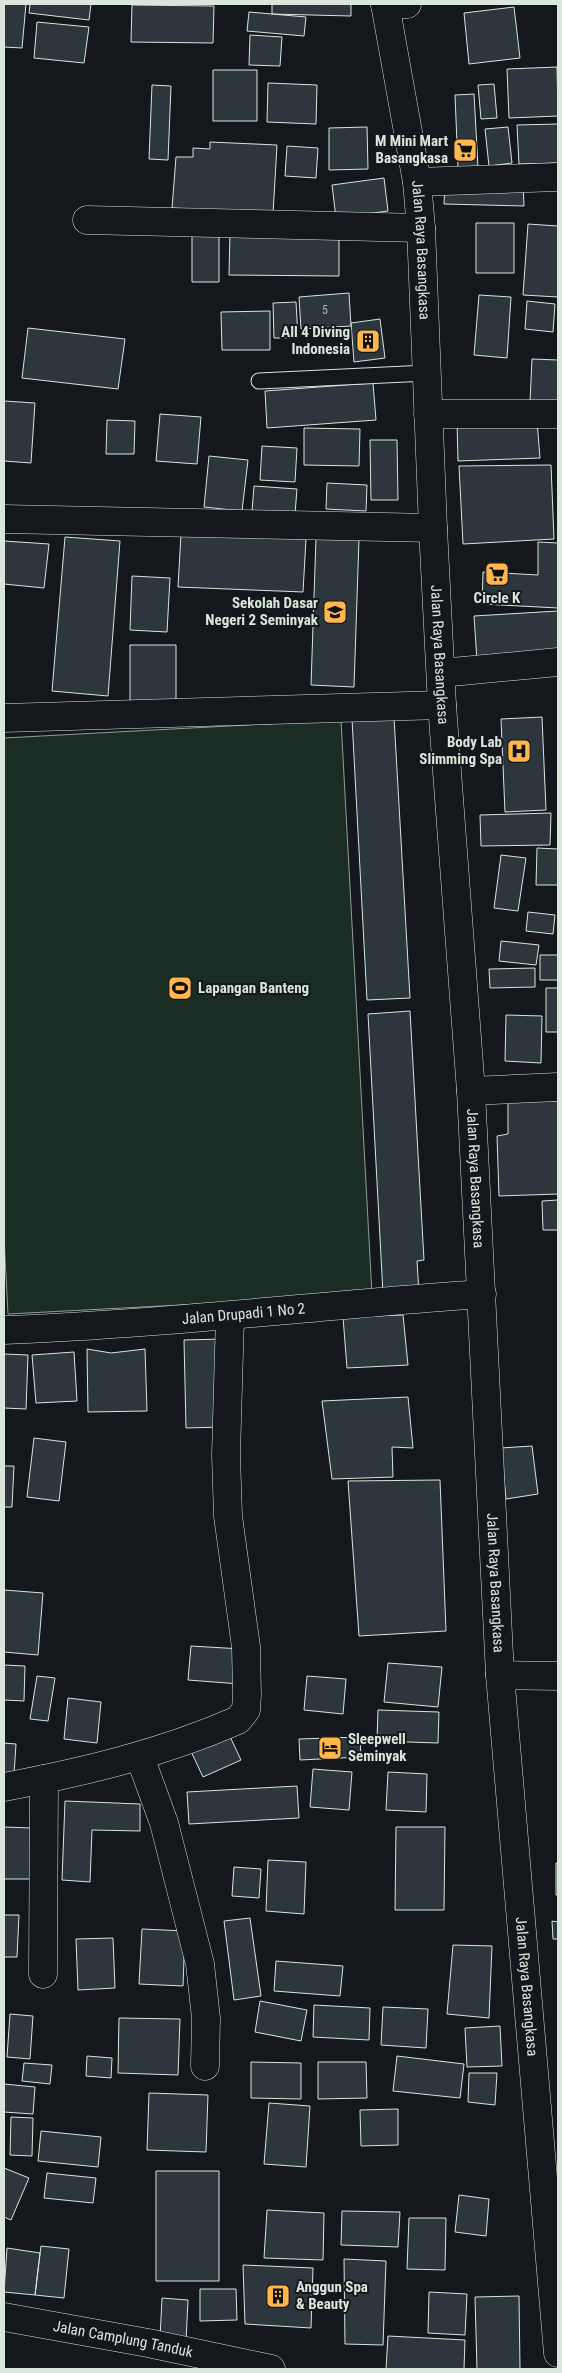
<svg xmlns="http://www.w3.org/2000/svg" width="562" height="2373" font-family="'Roboto Condensed',sans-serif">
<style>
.green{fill:#1a2d24;stroke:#939e99}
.building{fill:#2c363c;stroke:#d8e6dc}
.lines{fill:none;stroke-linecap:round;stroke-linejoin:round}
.service-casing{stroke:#d8e6dc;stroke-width:17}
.minor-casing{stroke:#d8e6dc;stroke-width:29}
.tertiary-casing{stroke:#d8e6dc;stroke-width:29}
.secondary-casing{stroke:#d8e6dc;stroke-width:29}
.service{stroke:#14181c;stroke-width:15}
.minor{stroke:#14181c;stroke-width:28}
.tertiary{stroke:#14181c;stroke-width:28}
.secondary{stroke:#14181c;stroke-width:28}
.labels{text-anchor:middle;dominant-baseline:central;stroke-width:4;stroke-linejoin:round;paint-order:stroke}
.number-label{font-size:12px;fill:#adbab4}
.poi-label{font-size:15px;font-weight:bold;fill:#d8e6dc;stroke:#14181c;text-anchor:end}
.street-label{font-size:15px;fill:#d8e6dc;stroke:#14181c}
</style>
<rect width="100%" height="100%" fill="#14181c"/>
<path class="green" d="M341 720 372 1295 8 1314 4 1238V738Z"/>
<path class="building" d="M4 4H26L22 48 4 47Z
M30 4H91L89 20 29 13Z
M272 4H351V16L272 14Z
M132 5 214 6 213 43 131 42Z
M514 7 520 58 469 64 464 13Z
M249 12 306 17 304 36 247 31Z
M37 22 89 27 84 63 34 58Z
M250 35 282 37 280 66 249 65Z
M557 67 558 116 509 118 507 69Z
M213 70H257V121H213Z
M268 83 317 85 316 124 267 122Z
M494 84 497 118 481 119 478 85Z
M152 85 171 86 168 160 149 159Z
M474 94 478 167 458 168 455 95Z
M558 124V163L519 164 517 125Z
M367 127 368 169 329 170V128Z
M508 127 512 163 489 166 485 129Z
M210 142 277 145 273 214 172 208 176 157H193V148L210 149Z
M287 146 318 148 316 178 285 176Z
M384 178 388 211 336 218 332 185Z
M523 182 524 206 444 204 445 185Z
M476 223H514V273H476Z
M528 224 558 226V297L523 295Z
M230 232 339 233V276L229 275Z
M192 236H219V282H192Z
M349 293 351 326 301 329 299 297Z
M479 295 511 297 507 358 474 355Z
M527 301 555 304 553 332 525 329Z
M296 302 298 338H274L273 303Z
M270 311V350H222L221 312Z
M380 319 385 358 354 362 351 323Z
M28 328 125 339 118 389 22 378Z
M532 359 558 360V403L530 402Z
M373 383 376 420 267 428 265 391Z
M4 401 35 403 31 463 4 461Z
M160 414 201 417 197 464 156 461Z
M107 420 135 421 134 454H106Z
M537 421 540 458 458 461 457 422Z
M304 428 360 429 359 466 304 465Z
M370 440H397L398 500H371Z
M262 446 297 448 295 482 260 480Z
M209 456 248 460 242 511 204 507Z
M551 465 554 539 463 544 459 466Z
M327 483 367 485 366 511 326 509Z
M254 486 297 489 295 514 252 511Z
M181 534 306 539 303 592 178 587Z
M65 537 120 541 108 696 52 691Z
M316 538 359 539 354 687 311 685Z
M4 541 49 544 44 588 4 584Z
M538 542 558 543V608L482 604 483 572 538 575Z
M132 576 170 578 167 632 130 630Z
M558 611V657L477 661 474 616Z
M130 645H176V704L130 703Z
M394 717 410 998 367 1000 352 719Z
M542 717 546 810 505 812 501 719Z
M551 813 550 845 481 846 480 815Z
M537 848 558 849V885H536Z
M501 855 526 858 518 911 494 908Z
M528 912 555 915 553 934 526 931Z
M501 941 539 945 536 965 499 961Z
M540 955H558V980H540Z
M535 968V987L490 988 489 969Z
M546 988H558V1032H546Z
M410 1011 424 1260 417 1261 419 1293 383 1294 368 1014Z
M506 1015 542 1016 541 1063 505 1061Z
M508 1100 558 1101V1194L499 1196 497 1136 508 1134Z
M558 1200V1230H543L542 1201Z
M403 1315 408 1365 347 1368 343 1317Z
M222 1339 224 1427 186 1428 184 1340Z
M87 1349 111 1353 145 1349 147 1411 88 1412Z
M74 1352 77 1401 36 1403 32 1355Z
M4 1354 28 1355 26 1409 4 1408Z
M408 1397 413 1448 392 1447 393 1477 332 1479 322 1401Z
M34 1438 66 1442 59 1501 27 1497Z
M532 1446 538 1494 506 1499 501 1448Z
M4 1466H14L12 1507H4Z
M440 1480 446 1631 359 1636 348 1481Z
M4 1590 43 1593 38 1655 4 1652Z
M191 1646 242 1649 240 1684 188 1680Z
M388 1663 442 1667 438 1707 384 1702Z
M4 1665 25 1666 24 1701 4 1700Z
M37 1676 55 1678 48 1721 30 1719Z
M307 1676 346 1679 343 1714 304 1710Z
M68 1698 101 1702 97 1743 64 1739Z
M378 1710 439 1712 438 1743 377 1741Z
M226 1728 241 1760 203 1777 188 1745Z
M360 1737 361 1757 300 1760 299 1739Z
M4 1743 16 1744 14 1775 4 1774Z
M313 1769 352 1772 349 1810 310 1807Z
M388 1772 427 1774 426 1812 386 1810Z
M297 1786 299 1818 189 1824 187 1792Z
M65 1801 140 1804V1831L92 1830 90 1882 62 1880Z
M4 1827 32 1828V1879H4Z
M396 1827H445L444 1910H395Z
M268 1860 306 1862 304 1914 266 1911Z
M556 1863H558V1895H556Z
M234 1867 261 1869 259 1898 232 1896Z
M4 1915H19L17 1957H4Z
M250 1918 261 1996 234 2000 224 1921Z
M552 1921 558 1922V1939H553Z
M142 1929 185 1931 183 1986 139 1984Z
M113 1938 115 1988 78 1990 76 1939Z
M453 1945 492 1946 489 2018 447 2014Z
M276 1961 343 1966 340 1996 274 1991Z
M260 2001 307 2010 301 2041 255 2032Z
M314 2005 370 2008 369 2040 313 2037Z
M383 2007 428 2009 426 2048 381 2045Z
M10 2014 33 2016 30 2059 7 2057Z
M119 2018 180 2019 178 2075 118 2073Z
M500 2026 502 2066 467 2067 465 2028Z
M87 2056 112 2058 111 2078 86 2076Z
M397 2056 464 2064 460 2098 393 2091Z
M251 2062 301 2063V2099L251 2098Z
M318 2062H366L367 2098 318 2099Z
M24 2063 52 2065 50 2084 22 2081Z
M469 2073H497L495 2105 468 2102Z
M4 2084 35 2087 33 2114 4 2112Z
M149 2093 208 2095 206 2152 147 2150Z
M269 2103 310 2106 306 2167 264 2164Z
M398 2109V2145L361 2146 360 2110Z
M11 2117 33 2118 32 2156 10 2155Z
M41 2131 101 2137 98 2167 38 2161Z
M4 2168 29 2178 11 2220 4 2217Z
M156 2171H219V2281H156Z
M47 2173 96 2178 93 2203 44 2198Z
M459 2195 489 2199 486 2236 455 2232Z
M267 2210 324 2213 323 2260 264 2258Z
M342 2211 400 2212 398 2247 341 2245Z
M409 2218H446L445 2270 407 2269Z
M41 2246 69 2249 64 2298 35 2295Z
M7 2248 40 2253 35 2295 4 2292Z
M344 2259 386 2261 383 2345 345 2344Z
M243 2265 313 2268 311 2328 245 2324Z
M200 2289H236L237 2320 200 2321Z
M429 2292 467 2294 465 2335 428 2333Z
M519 2296 520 2369H477L475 2297Z
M162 2298 188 2300 186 2341 160 2338Z
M388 2336 465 2340 464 2369H386Z"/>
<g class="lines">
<g class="service-casing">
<path id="service" d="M259 381 427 373"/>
</g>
<g class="minor-casing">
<g id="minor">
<path d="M385 5 407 4"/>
<path d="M417 182 558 177"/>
<path d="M87 220 421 228"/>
<path d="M428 414H558"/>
<path d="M4 519 433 528"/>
<path d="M441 673 558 662"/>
<path d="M4 718 442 705"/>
<path id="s1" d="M4 1330C164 1324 322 1305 482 1294"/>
<path d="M500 1675 558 1676"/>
<path d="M140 1757 164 1823 200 1964 206 2018 205 2066"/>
<path d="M4 1787C84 1772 163 1753 238 1720L246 1710 247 1695 246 1647 228 1516 226 1455 230 1317"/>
<path d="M43 1974 44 1779"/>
<path id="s2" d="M4 2317 148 2343 271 2369"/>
</g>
</g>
<g class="tertiary-casing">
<path id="tertiary" d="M471 1091 558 1087"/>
</g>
<g class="secondary-casing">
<g id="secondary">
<path id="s3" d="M385 4 417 182 421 228 433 528 442 705 471 1091 500 1675 558 2353"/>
</g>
</g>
<use href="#service" class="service"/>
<use href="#minor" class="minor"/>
<use href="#tertiary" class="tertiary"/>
<use href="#secondary" class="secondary"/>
</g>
<defs>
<g id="supermarket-square" transform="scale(1.25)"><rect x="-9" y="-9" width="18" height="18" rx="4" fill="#ffb74d" stroke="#14181c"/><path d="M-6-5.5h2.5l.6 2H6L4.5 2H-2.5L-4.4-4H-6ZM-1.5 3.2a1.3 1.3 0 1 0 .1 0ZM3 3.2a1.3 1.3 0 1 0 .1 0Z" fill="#111"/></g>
<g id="building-square" transform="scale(1.25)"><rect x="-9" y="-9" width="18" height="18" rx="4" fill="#ffb74d" stroke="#14181c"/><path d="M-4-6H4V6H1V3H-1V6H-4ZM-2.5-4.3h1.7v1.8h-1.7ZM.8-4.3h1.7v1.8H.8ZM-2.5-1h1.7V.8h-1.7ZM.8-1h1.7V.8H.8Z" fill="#111"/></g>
<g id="school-square" transform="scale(1.25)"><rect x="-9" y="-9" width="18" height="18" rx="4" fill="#ffb74d" stroke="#14181c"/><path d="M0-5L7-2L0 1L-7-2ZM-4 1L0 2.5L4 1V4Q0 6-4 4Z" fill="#111"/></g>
<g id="hospital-square" transform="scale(1.25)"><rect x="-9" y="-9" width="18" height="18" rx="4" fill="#ffb74d" stroke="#14181c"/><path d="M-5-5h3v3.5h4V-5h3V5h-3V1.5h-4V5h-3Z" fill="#111"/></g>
<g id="stadium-square" transform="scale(1.25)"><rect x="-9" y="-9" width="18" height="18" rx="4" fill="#ffb74d" stroke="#14181c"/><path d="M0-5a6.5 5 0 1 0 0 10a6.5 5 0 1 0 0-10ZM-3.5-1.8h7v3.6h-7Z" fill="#111"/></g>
<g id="hotel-square" transform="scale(1.25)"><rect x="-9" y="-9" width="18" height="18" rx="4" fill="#ffb74d" stroke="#14181c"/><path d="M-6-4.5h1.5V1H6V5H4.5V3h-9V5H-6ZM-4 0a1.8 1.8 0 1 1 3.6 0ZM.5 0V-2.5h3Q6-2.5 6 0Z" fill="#111"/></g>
</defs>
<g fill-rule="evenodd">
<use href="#supermarket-square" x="465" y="150"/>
<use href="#building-square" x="368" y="341"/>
<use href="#supermarket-square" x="497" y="574"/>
<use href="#school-square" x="335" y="612"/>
<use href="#hospital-square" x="519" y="751"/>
<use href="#stadium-square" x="180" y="988"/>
<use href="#hotel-square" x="330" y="1748"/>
<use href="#building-square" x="278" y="2296"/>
</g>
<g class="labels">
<g class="number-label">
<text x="325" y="310">5</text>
</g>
<g class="poi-label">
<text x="448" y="141">M Mini Mart<tspan x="448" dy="17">Basangkasa</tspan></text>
<text x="350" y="332">All 4 Diving<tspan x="350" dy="17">Indonesia</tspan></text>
<text x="497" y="598" text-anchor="middle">Circle K</text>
<text x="318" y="603">Sekolah Dasar<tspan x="318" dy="17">Negeri 2 Seminyak</tspan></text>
<text x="502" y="742">Body Lab<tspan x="502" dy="17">Slimming Spa</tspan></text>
<text x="198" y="988" text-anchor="start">Lapangan Banteng</text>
<text x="348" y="1739" text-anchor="start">Sleepwell<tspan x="348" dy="17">Seminyak</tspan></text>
<text x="296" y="2287" text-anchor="start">Anggun Spa<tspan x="296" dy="17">&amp; Beauty</tspan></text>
</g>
<g class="street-label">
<text stroke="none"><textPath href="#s3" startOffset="249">Jalan Raya Basangkasa</textPath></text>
<text stroke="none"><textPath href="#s3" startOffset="654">Jalan Raya Basangkasa</textPath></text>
<text stroke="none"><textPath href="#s3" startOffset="1179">Jalan Raya Basangkasa</textPath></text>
<text stroke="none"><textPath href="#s1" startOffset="240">Jalan Drupadi 1 No 2</textPath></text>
<text stroke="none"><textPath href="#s3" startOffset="1584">Jalan Raya Basangkasa</textPath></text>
<text stroke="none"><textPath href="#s3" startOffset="1989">Jalan Raya Basangkasa</textPath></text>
<text stroke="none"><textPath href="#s2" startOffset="121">Jalan Camplung Tanduk</textPath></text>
</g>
</g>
<rect width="562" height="2373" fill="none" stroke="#d8e6dc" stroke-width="10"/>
</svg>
